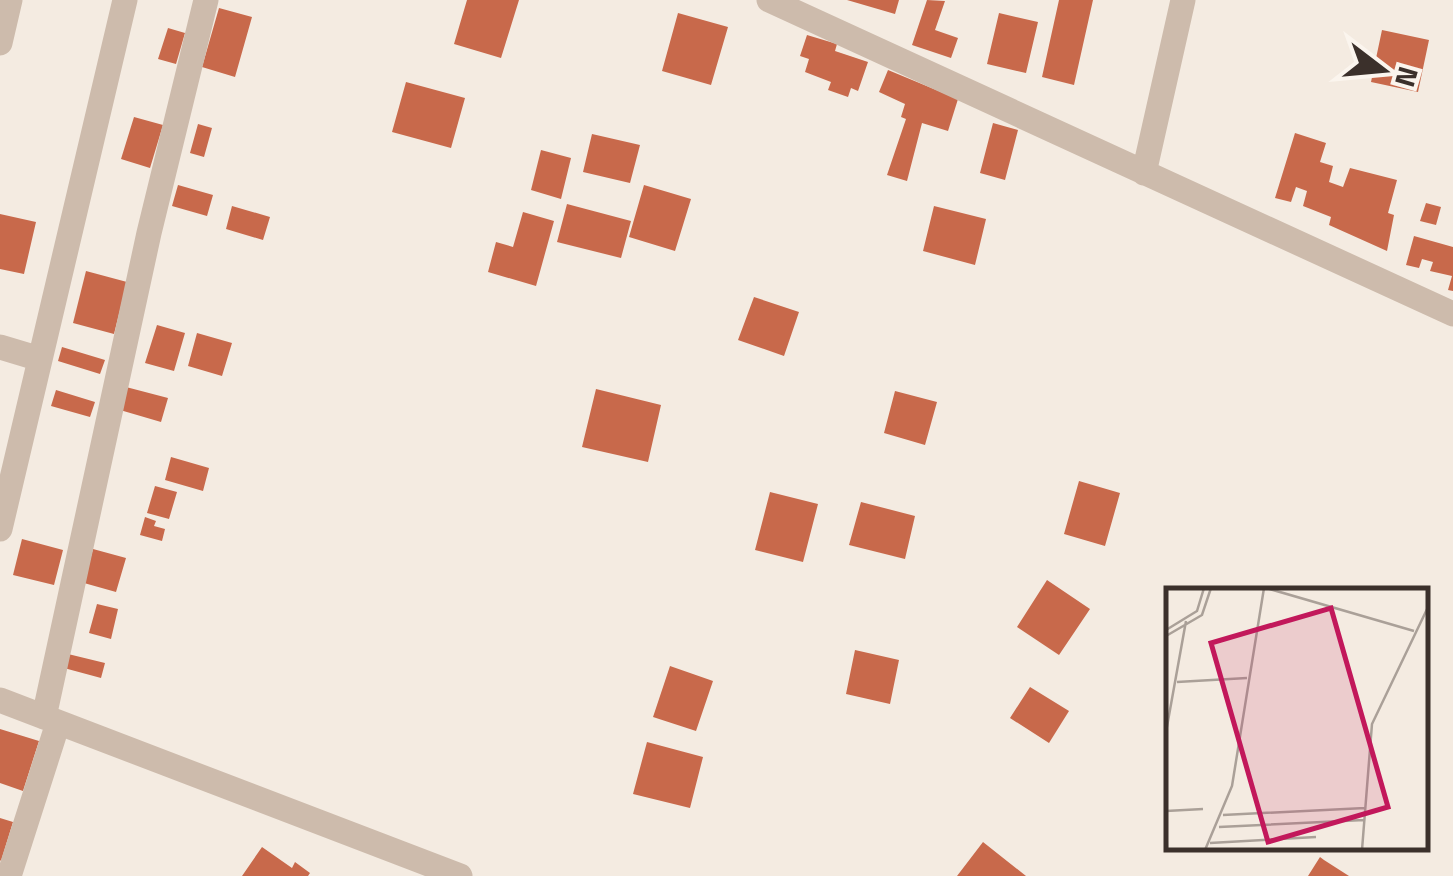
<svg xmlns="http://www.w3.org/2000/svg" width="1453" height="876" font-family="'Titillium Web',sans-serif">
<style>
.building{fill:#c8694b}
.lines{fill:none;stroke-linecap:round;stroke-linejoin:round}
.minor{stroke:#cdbbac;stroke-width:25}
.inset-road{fill:none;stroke:#aaa098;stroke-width:2.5}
.view{fill:#c2185b;fill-opacity:0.15;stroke:#c2185b;stroke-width:5}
.inset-edge{fill:none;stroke:#3b302b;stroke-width:5}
</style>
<rect width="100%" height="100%" fill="#f4ebe1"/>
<path class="building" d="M467 0H519L501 58 454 44Z
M847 0H899L895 14Z
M927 0 945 1 935 30 958 38 951 58 912 45Z
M1059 0H1093L1074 85 1042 77Z
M219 8 252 17 235 77 202 67Z
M678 13 728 27 711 85 662 71Z
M999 13 1038 22 1026 73 987 64Z
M168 28 185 33 176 64 158 59Z
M1382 30 1429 40 1418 92 1371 82Z
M807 35 837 44 835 51 868 62 858 91 851 88 848 97 828 90 831 82 805 72 809 59 800 56Z
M888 70 958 99 948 131 922 123 907 181 887 175 906 119 901 117 905 104 879 92Z
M406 82 465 98 451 148 392 132Z
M134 117 163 125 150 168 121 159Z
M993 123 1018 130 1005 180 980 173Z
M198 124 212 128 204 157 190 153Z
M1295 133 1326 143 1320 162 1333 166 1329 182 1343 187 1350 168 1397 180 1388 213 1394 215 1387 251 1329 225 1331 217 1303 206 1307 191 1296 187 1291 202 1275 198Z
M592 134 640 145 630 183 583 172Z
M541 150 571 158 561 199 531 190Z
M178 185 213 195 207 216 172 206Z
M644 185 691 199 675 251 629 237Z
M1426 203 1441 207 1436 225 1420 221Z
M567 204 631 221 621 258 557 242Z
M232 206 270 217 263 240 226 229Z
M934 206 986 219 975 265 923 251Z
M523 212 554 221 536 286 488 272 496 242 513 247Z
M0 214 36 222 24 274 0 269Z
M1414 236 1453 247V291L1448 290 1452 276 1430 271 1433 262 1422 259 1419 268 1406 265Z
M86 271 127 282 114 334 73 323Z
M754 297 799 312 784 356 738 340Z
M157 325 185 333 174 371 145 363Z
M197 333 232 343 222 376 188 366Z
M62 347 105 360 100 374 58 361Z
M126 387 168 398 161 422 120 410Z
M596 389 661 405 648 462 582 447Z
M56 390 95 402 90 417 51 406Z
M895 391 937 402 925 445 884 433Z
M171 457 209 468 203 491 165 480Z
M1079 481 1120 493 1105 546 1064 534Z
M155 486 177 492 169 519 147 513Z
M770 492 818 504 803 562 755 550Z
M861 502 915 516 905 559 849 545Z
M145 517 156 521 154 526 165 529 162 541 140 535Z
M22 539 63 550 54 585 13 575Z
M93 549 126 558 116 592 84 583Z
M1047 580 1090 609 1059 655 1017 627Z
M97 604 118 609 111 639 89 633Z
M855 650 899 660 890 704 846 694Z
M68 654 105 663 101 678 64 668Z
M670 666 713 681 696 731 653 717Z
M1030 687 1069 711 1049 743 1010 718Z
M0 729 39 741 23 791 0 783Z
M647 742 703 757 690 808 633 794Z
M0 818 13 822 1 861 0 860Z
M983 842 1026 876H957Z
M262 847 292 868 295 862 310 873 308 876H242Z
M1320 857 1324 860 1349 876H1308Z"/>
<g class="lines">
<path class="minor" d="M769 0 1453 314
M0 43 10 0
M1144 173 1183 0
M0 347 40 359
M0 529 125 0
M0 700 460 876
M44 717 149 233 206 0
M9 876 58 723"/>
</g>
<g transform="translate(1166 588)">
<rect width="262" height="262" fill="#f4ebe1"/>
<path class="inset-road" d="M100 0 248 43M0 42 31 23 38 0M0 48 36 27 45 0M11 94 81 90M0 144 20 33M0 220 1 262M0 223 37 221M57 227 199 220M53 239 198 232M44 255 150 249M39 262 66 198 98 0M196 262 206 136 263 17"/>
<path class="view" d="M165 20 222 219 102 254 45 55Z"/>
<rect width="262" height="262" class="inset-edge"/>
</g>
<g transform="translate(1383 70) rotate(106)" stroke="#fbf5ee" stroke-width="8" paint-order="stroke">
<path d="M0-8L18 38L0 25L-18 38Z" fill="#3b302b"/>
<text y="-15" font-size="28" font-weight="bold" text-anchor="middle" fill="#3b302b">N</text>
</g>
</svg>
